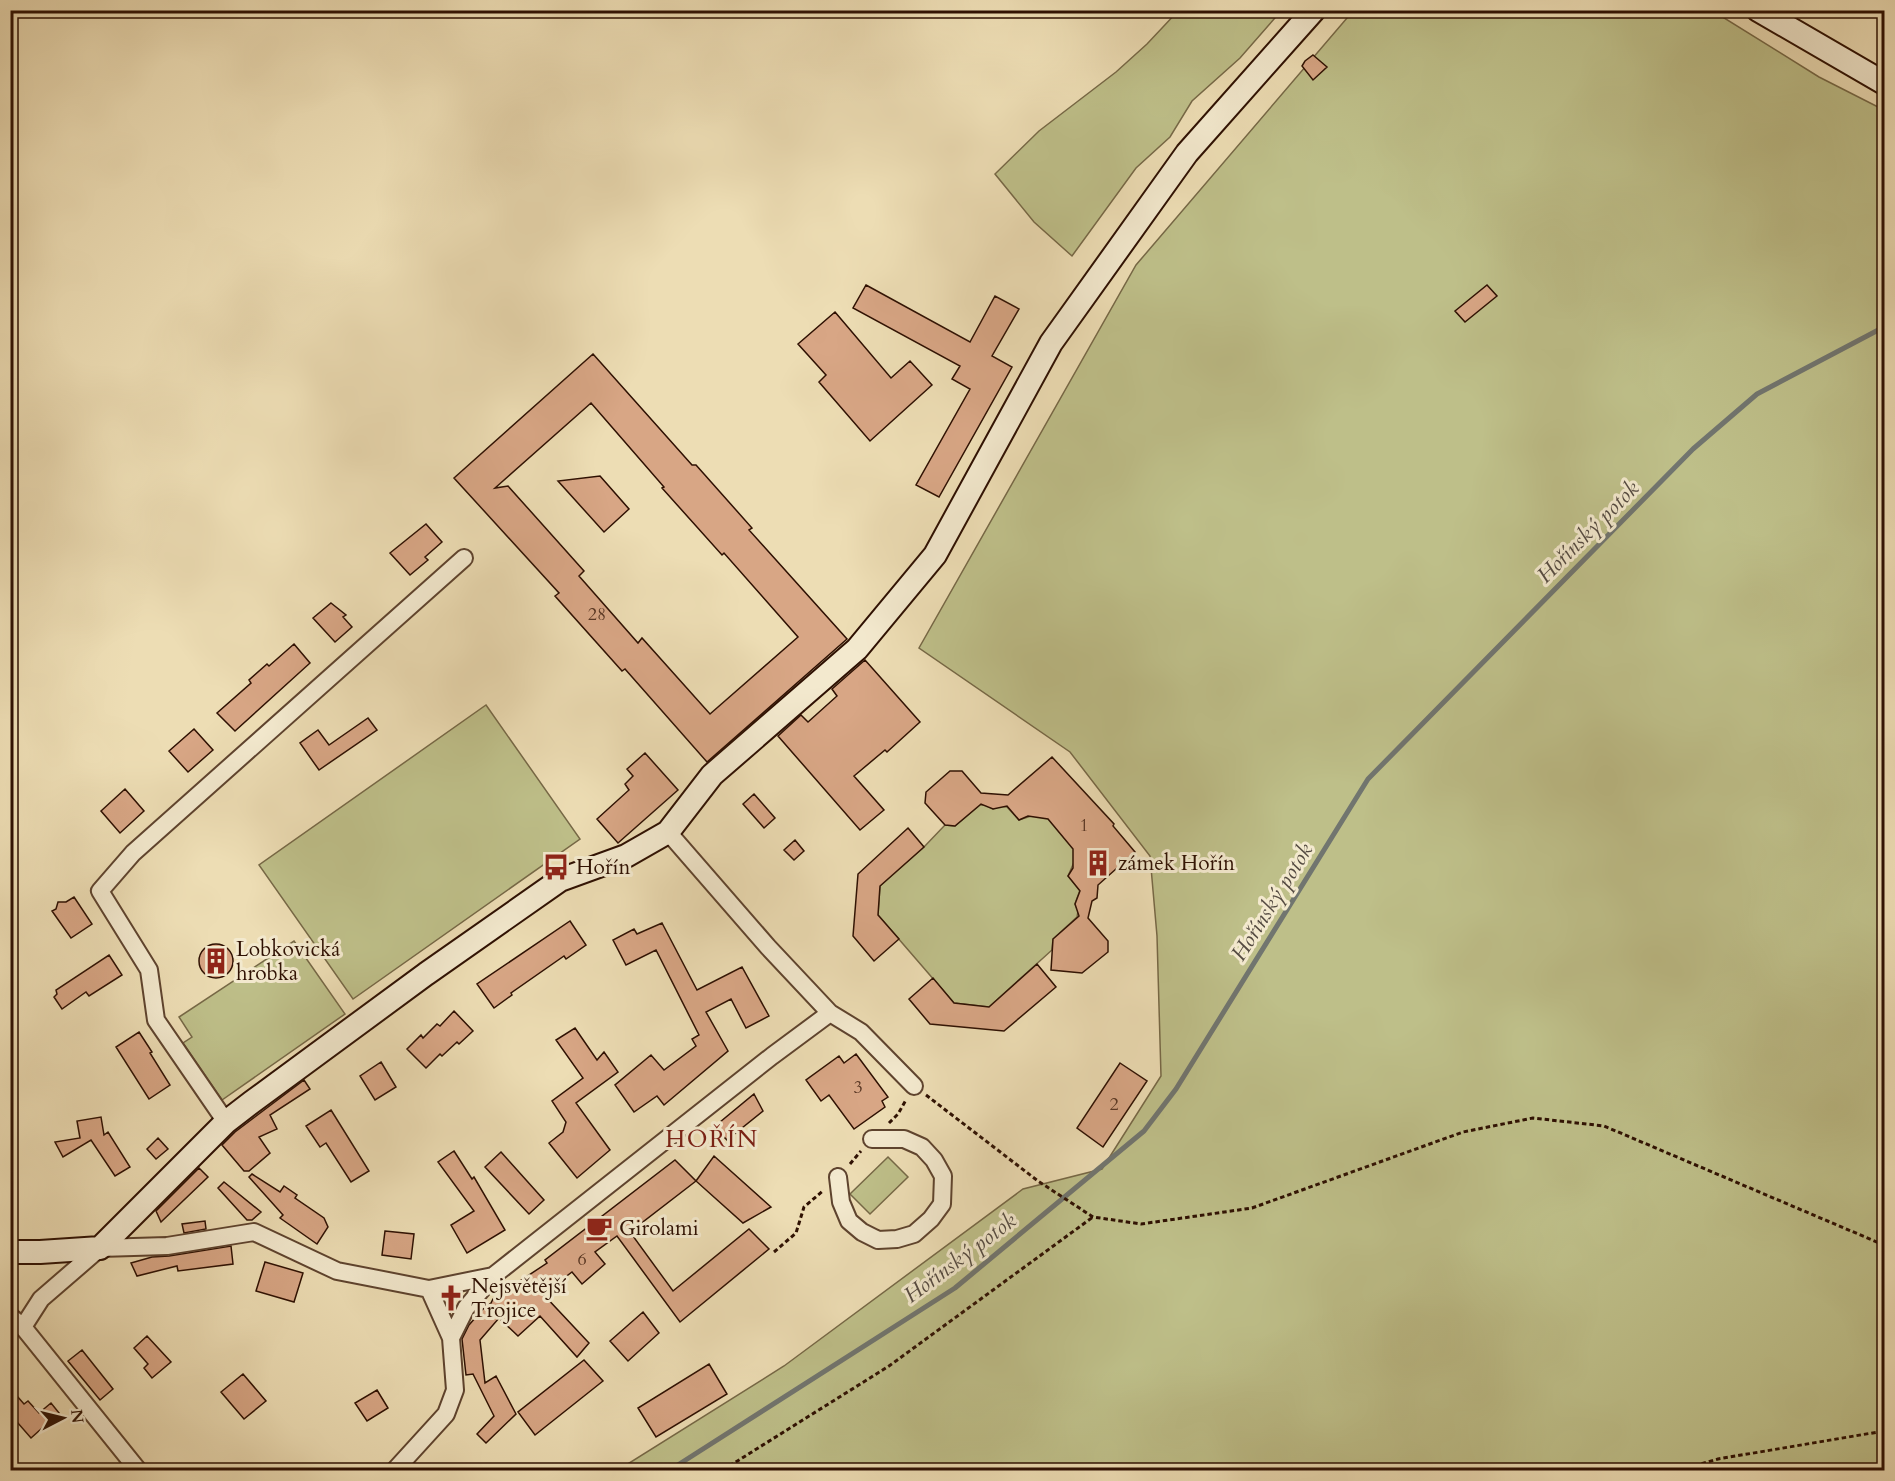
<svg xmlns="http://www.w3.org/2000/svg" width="1895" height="1481" font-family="Cardo,serif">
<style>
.green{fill:#bebf89;stroke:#766846;stroke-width:1.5}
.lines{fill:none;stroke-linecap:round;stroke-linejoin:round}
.stream{stroke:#71756f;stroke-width:5}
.building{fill:#d8a685;stroke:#2e1002;stroke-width:1.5;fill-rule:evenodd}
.street-casing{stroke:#5e432e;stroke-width:20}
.secondary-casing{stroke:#2e1002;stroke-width:26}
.path{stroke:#2e1002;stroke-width:3;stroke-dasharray:4.5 3;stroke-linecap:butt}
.street{stroke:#f3e9ce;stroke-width:16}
.secondary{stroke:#f3e9ce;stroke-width:22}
.labels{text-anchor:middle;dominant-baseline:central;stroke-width:6;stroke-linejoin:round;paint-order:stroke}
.number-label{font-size:18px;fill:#583623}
.poi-label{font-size:21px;fill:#2e1002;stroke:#f3e9ce;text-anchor:start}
.water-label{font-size:22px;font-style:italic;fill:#554b42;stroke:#f3e9ce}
.quarter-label{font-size:24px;letter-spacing:1.5px;fill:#7a1f14;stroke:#f3e9ce}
</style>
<rect width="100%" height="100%" fill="#edddb4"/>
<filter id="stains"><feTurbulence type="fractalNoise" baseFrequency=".00333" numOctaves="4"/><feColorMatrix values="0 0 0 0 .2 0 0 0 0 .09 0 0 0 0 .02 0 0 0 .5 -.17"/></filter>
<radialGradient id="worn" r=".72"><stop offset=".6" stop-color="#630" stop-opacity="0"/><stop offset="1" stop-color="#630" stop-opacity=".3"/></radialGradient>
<path class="green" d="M1178 11H1281L1240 58 1192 101 1170 137 1136 168 1072 256 1034 222 995 174 1039 131 1116 72 1147 44Z
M1353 11H1713L1819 77 1884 110V1470H618L784 1366 1023 1189 1102 1169 1161 1076 1157 936 1150 856 1070 752 919 648 1136 265Z
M486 705 580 839 353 999 259 865Z
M980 805H987L993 809 1000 806 1007 807 1019 820 1044 812 1078 853 1068 876 1080 890 1075 904 1078 911 1077 917 1053 939 1052 950 989 1007 954 1003 878 915 880 886 924 847 945 825 955 826Z
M294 941 345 1014 222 1100 183 1043 192 1037 179 1017Z
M888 1157 908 1177 870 1214 850 1194Z"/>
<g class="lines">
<path class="stream" d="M670 1470 955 1288 1144 1131 1176 1089 1368 779 1693 449 1757 394 1884 327"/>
</g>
<path class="building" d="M1313 55 1327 67 1313 80 1302 66 1305 61Z
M866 285 970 342 995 296 1019 309 992 356 1012 367 939 497 916 485 970 389 952 379 960 366 853 308Z
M1487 285 1497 296 1465 322 1455 311Z
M835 312 891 378 910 361 932 385 870 441 819 382 826 375 798 344Z
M593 354 692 465H696L752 528 749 530 847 639 707 762 625 669 622 671 555 596 559 593 454 478ZM591 403 664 487 662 488 722 555 724 553 798 637 710 714 642 638 638 643 579 576 584 571 508 486 495 488Z
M600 476 629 509 604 532 558 481Z
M426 524 442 542 425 557 428 560 410 575 390 553Z
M331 603 346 615 343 617 352 627 335 642 313 618Z
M294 644 310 663 235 731 217 713 251 683 249 680 267 664 269 666Z
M865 660 920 722 887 752 885 750 854 776 884 810 860 830 778 736 801 715 808 722 837 696 832 689Z
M368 718 377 730 319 770 300 743 318 730 329 745Z
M194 729 213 750 188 772 169 751Z
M645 753 678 790 618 843 597 819 629 790 625 784 633 776 627 769Z
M1052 757 1114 824 1113 826 1135 852 1098 885 1097 898 1092 901 1088 918 1108 941V952L1082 973 1051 970 1053 939 1079 916 1075 904 1080 891 1068 876 1073 868V849L1048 819 1028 816 1019 820 1007 806 993 809 981 804 955 826 945 825 925 803 926 792 950 771H962L981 793 1008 795Z
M125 789 144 811 120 833 101 811Z
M754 794 775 818 764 828 743 804Z
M908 828 924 847 880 886 878 915 899 939 874 961 853 936 858 874Z
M795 840 804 851 794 860 784 850Z
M74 897 92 924 71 938 52 911 56 909 58 902H66Z
M570 921 586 945 566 959 564 956 511 993 512 995 494 1008 477 984Z
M662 923 697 990 742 967 769 1016 746 1028 731 999 706 1012 728 1051 664 1105 657 1096 634 1112 615 1085 651 1055 664 1070 696 1046 692 1039 699 1035 656 950 626 965 613 940 634 929 637 934Z
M199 961a17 17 0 1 1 34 0a17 17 0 1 1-34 0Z
M109 955 122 975 89 996 86 992 62 1009 54 997 57 994 56 990Z
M1037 964 1056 987 1004 1031 930 1024 909 999 933 978 954 1003 989 1007Z
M454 1011 473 1031 459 1044 457 1042 442 1056 440 1054 426 1068 407 1049 421 1035 423 1038 437 1024 440 1026Z
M575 1028 597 1060 604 1052 618 1072 576 1103 610 1150 577 1178 549 1143 563 1132 566 1122 552 1101 583 1078 556 1040Z
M139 1032 152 1052 150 1053 170 1085 149 1099 116 1047Z
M856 1054 888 1097 882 1101 885 1107 854 1129 829 1095 821 1101 806 1080 839 1056 844 1063Z
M381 1062 396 1087 375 1100 360 1076Z
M1120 1063 1147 1081 1103 1147 1077 1128Z
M304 1080 310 1089 270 1115 277 1129 259 1137 270 1153 249 1171H244L222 1145 235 1132Z
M754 1094 763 1111 727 1140 714 1127Z
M331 1110 369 1171 351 1182 326 1143 320 1147 306 1126Z
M101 1117 104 1135 108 1132 130 1167 115 1176 91 1140 63 1157 55 1142 80 1138 77 1121Z
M158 1138 168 1149 156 1159 147 1149Z
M454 1151 472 1179 474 1177 505 1230 467 1253 451 1225 474 1211 438 1162Z
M501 1152 544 1200 529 1214 485 1167Z
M714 1156 771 1207 743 1223 696 1181Z
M675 1160 696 1181 630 1232 673 1291 749 1229 769 1249 680 1322 617 1236 595 1252 605 1264 582 1284 572 1272 543 1294 589 1343 577 1357 540 1316 518 1336 499 1318 480 1340 485 1383 496 1376 516 1414 486 1443 477 1434 494 1416 473 1374 466 1375 462 1339 469 1325 484 1308 491 1303 493 1299 547 1263 545 1260Z
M199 1168 208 1177 161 1222 156 1211Z
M252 1174 280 1192 284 1186 297 1195 295 1198 324 1218 328 1227 317 1244 280 1218 283 1215 249 1177Z
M224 1182 261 1212 252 1220H247L218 1188Z
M205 1221 206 1229 184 1233 182 1224Z
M385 1231 414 1234 411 1259 382 1255Z
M231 1246 233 1264 178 1271 177 1266 137 1276 131 1263 152 1257 169 1256Z
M265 1262 303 1273 294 1302 256 1291Z
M643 1312 659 1333 628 1361 610 1341Z
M147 1336 171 1362 152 1378 144 1368 148 1364 134 1348Z
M82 1350 113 1389 100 1400 68 1361Z
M584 1360 603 1381 535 1435 518 1412Z
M709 1364 727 1394 656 1437 638 1408Z
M243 1374 266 1401 244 1419 221 1392Z
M10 1388 24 1404 28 1401 39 1413 51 1403 59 1413 31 1438 10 1414Z
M377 1390 388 1408 367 1421 355 1403Z"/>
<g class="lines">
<g class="street-casing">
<path id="street" d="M668 832 768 947 830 1013 861 1032 914 1086
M226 1122 156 1020 149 970 100 891 133 853 464 558
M838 1177 841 1202 849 1221 862 1232 878 1240 897 1239 914 1234 931 1219 942 1204 943 1176 934 1160 922 1147 904 1139H872
M10 1316 23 1327 138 1470
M23 1327 41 1299 100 1248 167 1246 254 1232 337 1271 429 1289 493 1276
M451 1338 466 1308 493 1276 772 1056 830 1013
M395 1470 446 1414 455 1390 451 1338 429 1289"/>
</g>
<g class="secondary-casing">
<path id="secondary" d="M1758 10 1884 83
M10 1252H40L100 1248 226 1122 252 1102 426 974 560 880 626 856 668 832 712 775 857 649 935 555 1051 343 1187 153 1314 10"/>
</g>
<path class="path" d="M926 1095 1038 1181 1093 1217 1141 1224 1252 1208 1463 1132 1533 1118 1604 1126 1884 1245
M889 1123 898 1114 906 1100
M850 1164 861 1151
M774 1252 796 1233 804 1207 824 1190
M723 1470 889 1366 1093 1217
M1680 1470 1718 1459 1884 1431"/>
<use href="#street" class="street"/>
<use href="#secondary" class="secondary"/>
</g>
<defs>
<g id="building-bare" transform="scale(2.07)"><path d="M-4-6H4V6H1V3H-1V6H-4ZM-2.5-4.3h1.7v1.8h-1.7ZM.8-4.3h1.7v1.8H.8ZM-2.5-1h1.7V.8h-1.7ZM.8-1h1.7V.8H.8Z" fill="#8f2418" stroke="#f3e9ce" stroke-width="2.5" paint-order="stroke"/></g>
<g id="bus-bare" transform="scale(2.07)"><path d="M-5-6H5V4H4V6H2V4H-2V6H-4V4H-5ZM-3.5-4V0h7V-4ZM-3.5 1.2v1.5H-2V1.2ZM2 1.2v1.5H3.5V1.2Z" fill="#8f2418" stroke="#f3e9ce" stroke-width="2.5" paint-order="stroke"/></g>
<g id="cafe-bare" transform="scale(2.07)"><path d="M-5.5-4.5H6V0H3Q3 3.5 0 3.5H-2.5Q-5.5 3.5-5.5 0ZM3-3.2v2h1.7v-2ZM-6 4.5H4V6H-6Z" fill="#8f2418" stroke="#f3e9ce" stroke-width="2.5" paint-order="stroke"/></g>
<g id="church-bare" transform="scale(2.07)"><path d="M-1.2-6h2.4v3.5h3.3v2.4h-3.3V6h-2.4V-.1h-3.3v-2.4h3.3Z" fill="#8f2418" stroke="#f3e9ce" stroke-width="2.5" paint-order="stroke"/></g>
</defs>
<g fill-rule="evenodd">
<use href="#building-bare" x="1098" y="863"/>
<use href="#bus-bare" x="556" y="867"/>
<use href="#building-bare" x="216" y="961"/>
<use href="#cafe-bare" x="599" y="1228"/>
<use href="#church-bare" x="451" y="1298"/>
</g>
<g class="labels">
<g class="number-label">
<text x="597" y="614">28</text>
<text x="1084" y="825">1</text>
<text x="858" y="1087">3</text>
<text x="1114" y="1104">2</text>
<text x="582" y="1259">6</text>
</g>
<g class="poi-label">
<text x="1118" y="863">zámek Hořín</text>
<text x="576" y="867">Hořín</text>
<text x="236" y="949">Lobkovická<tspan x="236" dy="24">hrobka</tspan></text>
<text x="619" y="1228">Girolami</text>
<text x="471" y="1286">Nejsvětější<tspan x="471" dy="24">Trojice</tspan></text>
</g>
<g class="water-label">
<text transform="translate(1588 532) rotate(-45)">Hořínský potok</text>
<text transform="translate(1272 902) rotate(-58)">Hořínský potok</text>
<text transform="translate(960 1258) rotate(-37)">Hořínský potok</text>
</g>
<g class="quarter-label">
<text x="712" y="1139">HOŘÍN</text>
</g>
</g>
<rect width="1895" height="1481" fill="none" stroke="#edddb4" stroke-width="36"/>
<rect x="12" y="12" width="1871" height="1457" fill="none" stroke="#2e1002" stroke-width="3"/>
<rect x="18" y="18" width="1859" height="1445" fill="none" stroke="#2e1002" stroke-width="1.5"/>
<g transform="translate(63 1418) rotate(83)" stroke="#f3e9ce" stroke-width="4.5" paint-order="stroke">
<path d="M0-4.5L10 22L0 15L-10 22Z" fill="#2e1002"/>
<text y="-9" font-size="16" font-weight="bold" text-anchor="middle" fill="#2e1002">N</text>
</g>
<rect width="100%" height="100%" filter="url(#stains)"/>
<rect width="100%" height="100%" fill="url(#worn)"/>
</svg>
